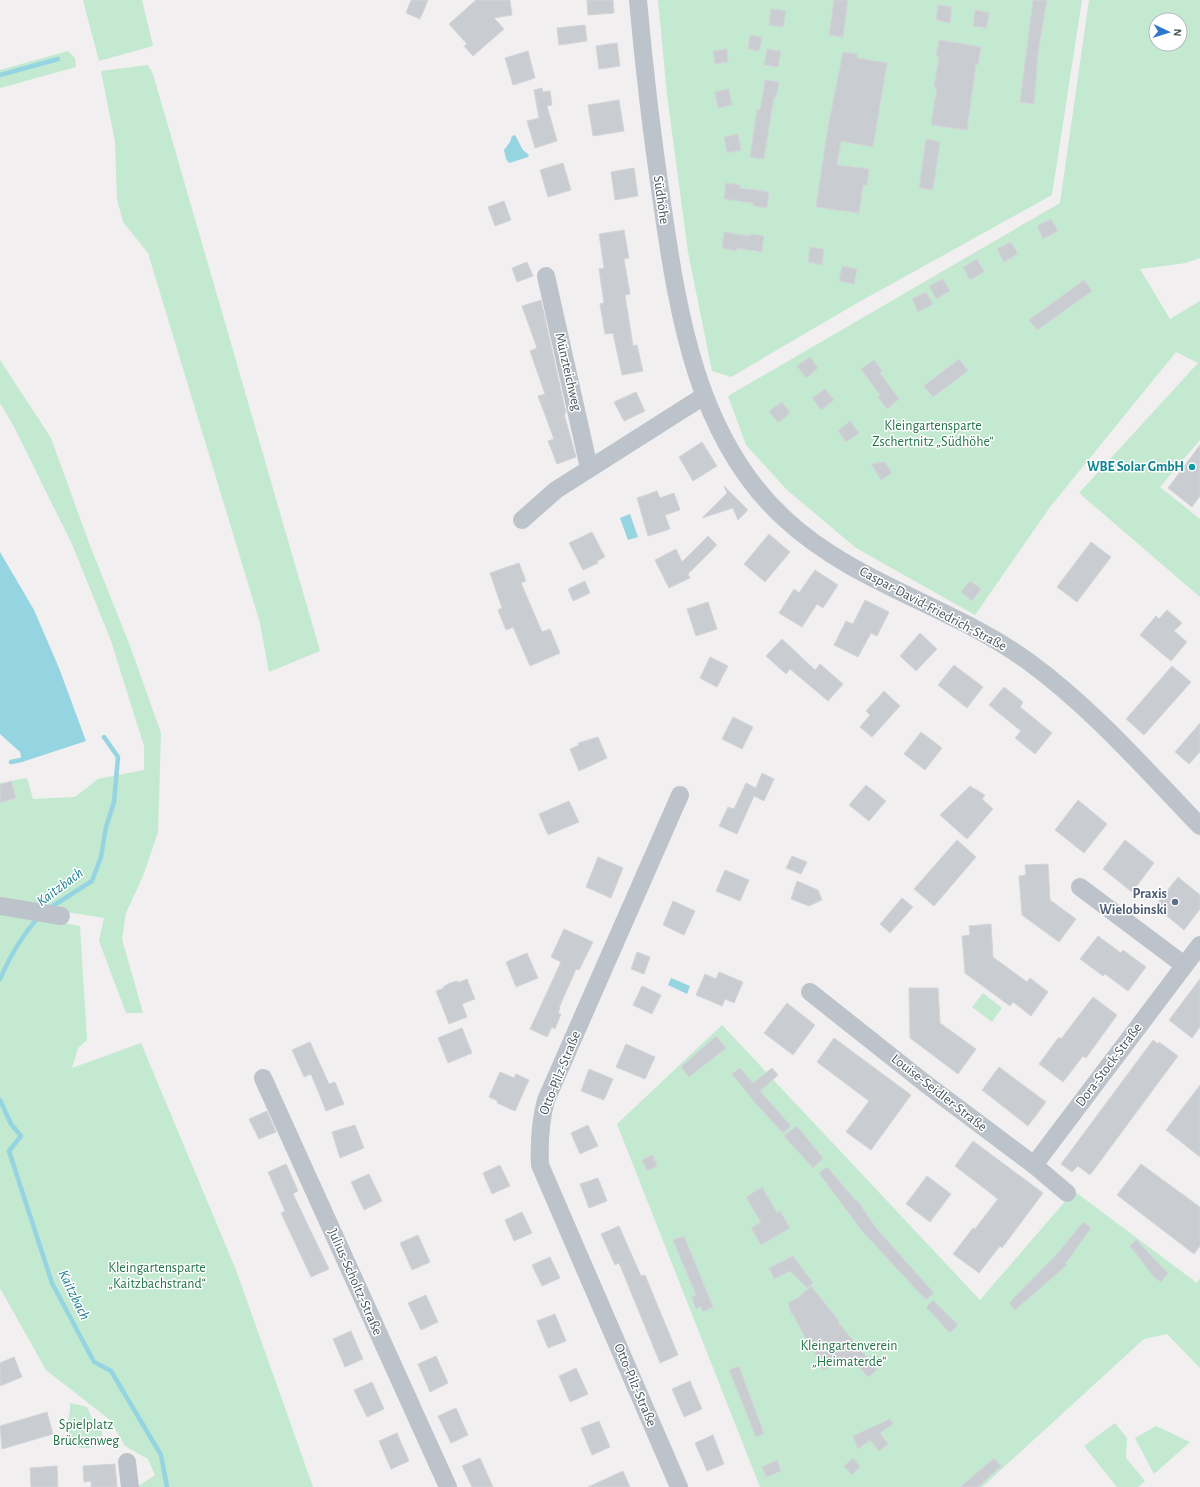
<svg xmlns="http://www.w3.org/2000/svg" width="1200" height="1487" font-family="'Alegreya Sans',sans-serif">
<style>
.green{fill:#c3e9d0;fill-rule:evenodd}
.water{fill:#95d4e1}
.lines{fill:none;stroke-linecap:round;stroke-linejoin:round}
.stream{stroke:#95d4e1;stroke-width:4.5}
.building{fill:#c9ccd1;stroke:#d4d5d9}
.minor{stroke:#bcc3ca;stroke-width:18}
.culture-dot{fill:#0f9aa8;stroke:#fff;stroke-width:1.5}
.service-dot{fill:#5c6f8a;stroke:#fff;stroke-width:1.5}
.labels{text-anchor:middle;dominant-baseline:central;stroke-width:3;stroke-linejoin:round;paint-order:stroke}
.street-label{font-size:14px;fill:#49535a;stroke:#fff}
.park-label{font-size:14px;fill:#227348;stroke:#fff}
.culture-label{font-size:14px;font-weight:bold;fill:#0d838f;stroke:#fff;text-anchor:end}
.service-label{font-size:14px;font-weight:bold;fill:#4e5e75;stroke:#fff;text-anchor:end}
.water-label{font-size:15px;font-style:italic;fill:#1d7d91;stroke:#fff}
</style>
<rect width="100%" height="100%" fill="#f1efef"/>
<path class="green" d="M83 0H142L153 46 99 61Z
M658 0H1082L1052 195 859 302 731 377 712 371 688 252 667 95Z
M1089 0H1200V258L1186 263 1140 269 1170 319 1200 301V440L1160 487 1200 519V597L1079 493 1198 363 1176 352 1050 507 975 615 856 548 787 490 746 445 728 396 1060 203ZM1156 20H1180V44H1156Z
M68 51 75 58 76 67 0 88V70Z
M148 65 153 74 320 651 269 672 260 623 148 253 123 222 117 199 115 142 101 71Z
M0 360 51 438 89 543 130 646 161 733 158 832 143 876 126 913 122 939 143 1013H126L99 941 104 918 61 911 58 905 47 908 0 897V783L27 778 33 799 75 797 98 779 144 770V746L111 641 72 544 13 425 0 403Z
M0 911 80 926 87 1040 78 1048 72 1068 141 1043 236 1270 313 1487H137L155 1475 148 1459 125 1446 110 1420 46 1370 0 1288Z
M983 993 1002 1008 992 1022 972 1007Z
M722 1025 980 1300 1074 1191 1197 1283 1200 1278V1368L1167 1334 1144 1339 982 1487H760L617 1124Z
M70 1403 87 1407 92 1419 100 1423 103 1438C96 1449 89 1449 77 1447 58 1423 71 1428 70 1403Z
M1115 1423 1127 1438 1126 1458 1145 1481 1138 1487H1117L1084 1446Z
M1156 1426 1190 1442 1154 1474 1135 1438Z"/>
<path class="water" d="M515 135 523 150 529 155 528 157 509 163 506 159 504 150 510 142 512 136Z
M630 514 638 537 628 540 620 518Z
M0 552 34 610 59 668 86 741 22 762 20 752 0 734Z
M671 978 690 986 687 994 668 985Z"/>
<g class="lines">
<path class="stream" d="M0 75 58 59
M11 762 21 760
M48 909 92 881 101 857 106 827 114 802 118 757 104 737
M0 979C10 956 22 935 39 917
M0 1100 11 1124 21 1136 9 1151 52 1283 94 1362 111 1371 161 1455 167 1487"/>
</g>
<path class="building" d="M411 0H428L420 19 406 13Z
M476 0H510L512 15 494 18 504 29 473 56 464 46 467 44 449 24Z
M587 0H613L614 13 588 15Z
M834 0H848L843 37 829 35Z
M1033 0H1047L1038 53 1034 104 1020 102Z
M938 5 952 7 950 23 936 20Z
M771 9 786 11 783 27 769 25Z
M975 10 989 13 987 28 973 26Z
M585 25 587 41 559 45 557 28Z
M750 35 762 37 759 51 748 49Z
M939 40 981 47 978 65 976 64 967 130 931 125 937 87H934L939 56H936Z
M617 43 620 66 599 69 596 46Z
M727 49 728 62 715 64 713 51Z
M767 49 781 51 778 67 764 65Z
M528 51 535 78 513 85 505 58Z
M843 52 857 54V58L887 63 873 147 841 141 837 165 869 169 867 185H863L859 213 816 207 828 127Z
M765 80 779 82 776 98 774 97 764 159 750 157 757 110H760Z
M542 88 543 92 550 91 552 105 547 106 557 141 535 148 527 121 539 118 534 90Z
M729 89 732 105 718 108 715 92Z
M619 100 624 131 593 136 588 105Z
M738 134 741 150 727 153 724 137Z
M926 139 940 142 933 190 919 188Z
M563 163 571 190 548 197 540 170Z
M634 168 638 196 615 200 611 172Z
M726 183 740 185V188L769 192 767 208 753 206V203L724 199Z
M504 201 511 220 495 226 488 207Z
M1051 219 1058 231 1043 239 1037 226Z
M624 230 629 258 624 259 630 294 625 295 633 346 637 345 643 371 622 375 613 333 605 334 600 304 604 303 599 269 604 268 599 234Z
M724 232 749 236 750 234 764 236 762 252 737 248 736 251 722 248Z
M1011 242 1018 254 1004 262 997 249Z
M810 247 824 249 822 265 808 262Z
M977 259 984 272 970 280 963 267Z
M527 262 533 276 517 282 512 268Z
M842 266 857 269 854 284 839 281Z
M943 279 950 291 936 299 929 286Z
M1084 280 1092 291 1037 330 1029 320Z
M926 292 933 304 918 312 912 299Z
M541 300 566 413 564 414 576 457 557 464 548 441 554 439 538 396 545 394 530 351 537 348 522 306Z
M810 357 818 368 806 378 797 366Z
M959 359 968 371 933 397 924 386Z
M874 360 882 371 880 373 899 399 887 409 878 397 880 395 861 369Z
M825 389 834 400 821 410 812 398Z
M636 392 645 411 624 421 614 402Z
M782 402 790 413 778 423 769 411Z
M850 421 859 433 846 442 838 431Z
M702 442 717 466 693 481 679 457Z
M1200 445V496L1192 507 1168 488Z
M885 462 892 473 881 480 871 464Z
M724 486 748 510 738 520 733 508 702 518 727 493Z
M657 491 660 498 674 493 680 510 665 515 670 529 648 536 637 498Z
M592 532 605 557 597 561 598 563 583 570 569 543Z
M769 534 790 552 765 582 744 564Z
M708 536 717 545 688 574 690 578 669 588 655 560 676 549 682 562Z
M1091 542 1111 557 1077 602 1057 587Z
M519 563 526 581 521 583 542 632 550 629 560 653 530 666 513 627 506 630 498 610 502 608 490 573Z
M815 570 838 585 823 608 817 604 802 627 779 613 794 589 799 593Z
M585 581 590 593 573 601 568 589Z
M970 581 981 589 972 601 961 592Z
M865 600 889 612 877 636 871 633 858 657 834 645 846 621 853 624Z
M708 602 717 629 696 636 687 609Z
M1167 610 1182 623 1174 631 1187 642 1171 661 1140 635 1156 616 1159 619Z
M920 633 937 649 916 671 900 656Z
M782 639 815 670 820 664 843 684 828 701 790 669 786 674 766 656Z
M710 657 728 666 717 687 700 678Z
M954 665 983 687 967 708 938 685Z
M1172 666 1191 682 1144 735 1126 719Z
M1004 687 1023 702 1020 707 1052 733 1035 754 1015 738 1021 731 989 705Z
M884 691 900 706 872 737 860 727 870 715 866 711Z
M733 717 753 727 742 749 722 739Z
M1200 723V752L1189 764 1175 752Z
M921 732 942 748 925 770 904 754Z
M598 737 607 758 579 771 570 749 579 745 578 743Z
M762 773 774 779 764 801 754 796 737 834 719 826 728 807 734 809 746 783 756 788Z
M11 781 16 798 0 803V785Z
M866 785 886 801 869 821 849 805Z
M970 786 985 795 982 799 993 809 967 839 940 815Z
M1078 800 1107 824 1084 853 1055 830Z
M569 801 579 822 548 835 539 814Z
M957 840 976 857 934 906 914 889Z
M1125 840 1154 863 1132 892 1103 869Z
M792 856 807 862 801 874 786 868Z
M598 857 623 868 611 898 586 887Z
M1048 864 1050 900 1076 919 1059 942 1022 915 1019 876 1026 875 1025 865Z
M725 870 749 880 740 901 716 891Z
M1178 877 1200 895V909L1184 930 1155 906Z
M797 881 818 890 822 900 809 906 791 899Z
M902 898 913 907 890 933 880 924Z
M673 901 695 911 684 935 663 925Z
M991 924 993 957 1027 982 1030 978 1048 992 1031 1016 1013 1002 1010 1006 965 973 962 936 970 935 969 926Z
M564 929 593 942 579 970 576 969 559 1008H560L558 1013 561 1014 555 1029 552 1027 547 1037 530 1029 561 962 551 957Z
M1098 936 1121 953 1123 950 1146 967 1128 991 1105 974 1103 976 1080 959Z
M637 952 650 957 644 974 631 969Z
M527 953 538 978 516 987 506 962Z
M719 972 743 982 734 1003 725 999 722 1006 696 995 705 974 716 979Z
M467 979 475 999 462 1004 467 1017 449 1024 436 991 444 988 443 987 450 983 458 981V983Z
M1200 979V1027L1192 1038 1169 1020Z
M642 986 661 995 652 1014 633 1005Z
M909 988H938L940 1023 976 1049 958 1074 910 1038Z
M1093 997 1117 1015 1086 1058 1083 1056 1063 1082 1039 1064 1059 1037 1061 1039Z
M787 1003 815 1025 793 1055 764 1033Z
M462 1028 472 1053 448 1063 438 1038Z
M716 1036 726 1048 689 1077 681 1067Z
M834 1038 911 1095 871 1150 846 1132 869 1101 817 1062Z
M1153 1040 1158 1044 1159 1042 1178 1056 1090 1175 1078 1166 1072 1172 1061 1164Z
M310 1042 329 1084 335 1082 344 1104 326 1111 311 1074 304 1077 292 1050Z
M626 1044 655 1057 645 1079 616 1067Z
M999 1067 1046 1102 1028 1126 982 1090Z
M740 1068 753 1083 772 1068 778 1075 760 1091 791 1126 783 1133 756 1104 732 1074Z
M589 1069 613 1079 604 1100 581 1091Z
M500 1072 514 1078 516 1074 529 1080 515 1111 497 1103 498 1101 489 1097Z
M1200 1085V1157L1166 1130Z
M267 1111 276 1132 259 1139 249 1119Z
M355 1125 364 1148 340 1158 332 1132Z
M588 1125 598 1146 580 1154 571 1133Z
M797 1126 823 1158 813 1168 784 1136Z
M973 1141 1043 1193 1002 1248 1000 1246 979 1273 953 1254 973 1228 975 1229 998 1199 955 1166Z
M653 1155 657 1166 647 1171 642 1160Z
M286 1164 298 1191 293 1194 329 1269 311 1277 281 1213 285 1211 268 1172Z
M1141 1164 1200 1207V1246L1194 1254 1117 1195Z
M500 1165 510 1186 492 1194 483 1173Z
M827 1167 856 1201 857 1200 876 1228 934 1293 926 1300 862 1231 819 1173Z
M369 1174 382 1201 364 1210 351 1182Z
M927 1176 951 1194 930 1222 906 1204Z
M598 1178 607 1201 589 1208 580 1184Z
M762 1187 777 1213 780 1211 790 1228 761 1245 751 1228 761 1222 746 1197Z
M522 1212 532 1233 514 1241 505 1220Z
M1083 1222 1091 1228 1065 1264 1067 1265 1015 1310 1009 1303 1059 1252Z
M619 1226 641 1276 645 1275 678 1355 660 1363 619 1263 615 1265 601 1234Z
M418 1235 430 1262 412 1270 400 1243Z
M684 1236 713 1307 703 1312 701 1306 696 1309 692 1297 696 1295 673 1240Z
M1136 1240 1168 1273 1161 1282 1154 1277 1130 1246Z
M793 1256 813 1283 807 1288 790 1271 774 1279 769 1268Z
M550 1257 560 1278 542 1286 532 1265Z
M811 1286 839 1321 838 1322 877 1370 868 1377 850 1357 823 1370 810 1342 808 1343 793 1314 792 1315 788 1303 798 1298Z
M426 1295 438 1322 421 1330 408 1303Z
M933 1300 958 1325 950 1333 926 1307Z
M555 1314 566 1341 548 1348 537 1321Z
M351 1331 363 1359 345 1367 333 1339Z
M436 1356 448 1383 430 1392 418 1364Z
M14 1357 22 1377 0 1386V1363Z
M739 1366 764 1434 756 1437 729 1370Z
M576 1368 588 1394 570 1402 559 1376Z
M690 1381 702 1409 684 1417 672 1389Z
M372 1382 384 1409 367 1417 354 1390Z
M456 1408 468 1435 451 1443 438 1416Z
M47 1412 53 1434 2 1449 0 1426Z
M890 1419 893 1424 880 1433 888 1444 879 1451 870 1440 858 1449 853 1436Z
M599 1421 610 1447 592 1455 581 1428Z
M397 1433 409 1461 391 1469 379 1441Z
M713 1435 724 1464 707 1471 695 1443Z
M480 1458 493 1487H472L462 1466Z
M853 1458 860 1467 852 1475 844 1466Z
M994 1458 1001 1466 978 1487H960Z
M777 1460 781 1471 766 1477 762 1467Z
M115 1464 117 1487H91V1481L84 1482 83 1466Z
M57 1466 58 1487H31L30 1468Z
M623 1471 630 1487H588Z"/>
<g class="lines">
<path class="minor" d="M638 0C644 68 652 136 662 203 678 314 697 438 784 518 854 584 953 606 1029 662 1092 708 1146 770 1200 826
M546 276 589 468
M522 520 556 490 704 396
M1080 887 1184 965
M0 906 61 916
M810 992 926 1084 1034 1165 1067 1193
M263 1078 448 1487
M1034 1165 1200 945
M127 1462 130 1487
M679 1487 540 1165C539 1142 540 1122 546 1100L680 795"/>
</g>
<circle class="culture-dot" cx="1192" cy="467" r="4"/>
<circle class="service-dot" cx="1175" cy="902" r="4"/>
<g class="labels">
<g class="street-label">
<text transform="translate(661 200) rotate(82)">Südhöhe</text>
<text transform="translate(568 372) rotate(77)">Münzteichweg</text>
<text transform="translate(933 609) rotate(28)">Caspar-David-Friedrich-Straße</text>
<text transform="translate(1109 1065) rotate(-53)">Dora-Stock-Straße</text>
<text transform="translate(560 1073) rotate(-68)">Otto-Pilz-Straße</text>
<text transform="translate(939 1093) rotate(38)">Louise-Seidler-Straße</text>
<text transform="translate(355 1282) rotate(66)">Julius-Scholtz-Straße</text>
<text transform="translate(635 1385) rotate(67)">Otto-Pilz-Straße</text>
</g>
<g class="park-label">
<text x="933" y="426">Kleingartensparte<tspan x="933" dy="16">Zschertnitz „Südhöhe“</tspan></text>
<text x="157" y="1268">Kleingartensparte<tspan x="157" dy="16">„Kaitzbachstrand“</tspan></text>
<text x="849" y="1346">Kleingartenverein<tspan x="849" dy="16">„Heimaterde“</tspan></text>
<text x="86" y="1425">Spielplatz<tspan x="86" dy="16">Brückenweg</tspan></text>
</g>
<g class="culture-label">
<text x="1184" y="467">WBE Solar GmbH</text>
</g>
<g class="service-label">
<text x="1167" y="894">Praxis<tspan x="1167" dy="16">Wielobinski</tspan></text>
</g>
<g class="water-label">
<text transform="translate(60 887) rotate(-37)">Kaitzbach</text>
<text transform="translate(74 1295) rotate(64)">Kaitzbach</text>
</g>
</g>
<g transform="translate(1168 32) rotate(94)"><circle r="19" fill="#ffffff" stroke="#b6babd"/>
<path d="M0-3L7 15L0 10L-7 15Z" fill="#2f78cb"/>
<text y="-6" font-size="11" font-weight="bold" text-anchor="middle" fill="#49535a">N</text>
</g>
</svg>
